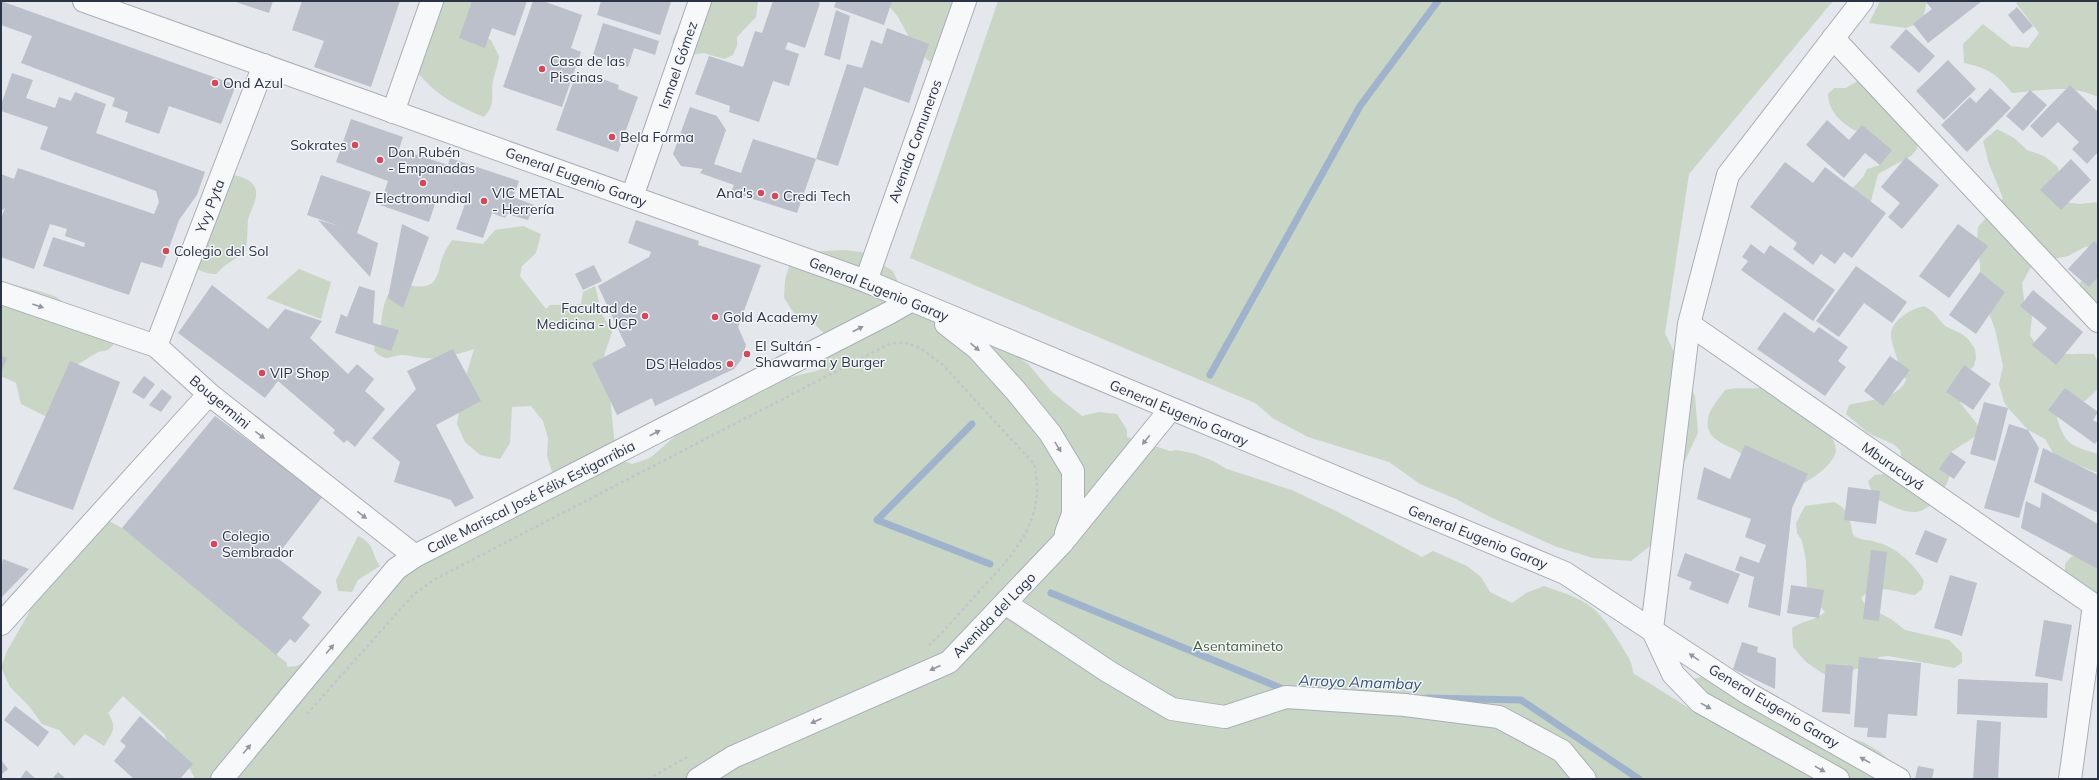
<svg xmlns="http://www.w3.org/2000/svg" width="2099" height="780" font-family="Mulish,sans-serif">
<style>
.green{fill:#c9d6c5}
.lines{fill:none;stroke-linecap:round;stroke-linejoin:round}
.stream{stroke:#9fb4cc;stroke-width:7}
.building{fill:#bbc0ca}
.minor-casing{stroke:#a9aeb7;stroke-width:24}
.tertiary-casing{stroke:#a9aeb7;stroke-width:24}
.path{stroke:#c2c5cb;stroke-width:2.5;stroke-dasharray:3 3;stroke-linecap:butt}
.minor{stroke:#f7f8fa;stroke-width:22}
.tertiary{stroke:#f7f8fa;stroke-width:22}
.oneway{fill:#9196a0}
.poi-dot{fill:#d1495b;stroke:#f4f6f9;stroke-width:1.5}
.labels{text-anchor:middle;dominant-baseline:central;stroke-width:3;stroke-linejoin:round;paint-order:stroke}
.poi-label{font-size:14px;fill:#2b3445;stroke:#f4f6f9;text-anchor:start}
.street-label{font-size:14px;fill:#2b3445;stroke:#f4f6f9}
.park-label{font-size:14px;fill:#3f6138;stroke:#f4f6f9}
.water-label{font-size:15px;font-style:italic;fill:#34527a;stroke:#f4f6f9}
</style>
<rect width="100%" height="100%" fill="#e4e7ec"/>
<path class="green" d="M428 1H482V36L491 40 499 56C498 65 495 72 493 81 490 97 497 103 484 117 448 102 429 91 407 58Z
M714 1H758L756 17 737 37V46L733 55 724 59 704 53 685 56 672 42C676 26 698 6 714 1Z
M885 1H966L938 62 928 61 909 37 898 17Z
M998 1H1833L1689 174 1665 333 1695 396 1698 433 1683 465 1659 539 1631 561 1593 558 1557 547 1490 517 1456 499 1420 484 1389 462 1308 437 1274 419 1255 403 910 258Z
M1880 1H1930L1926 4 1923 21 1906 28 1869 23Z
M2019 1H2098V97C2069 83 2042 91 2012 93 1997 74 1988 68 1964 63L1963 44 1983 24 2011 46 2028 48 2039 33 2016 3Z
M1862 78 1917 139V149L1911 156 1878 174 1871 201 1862 203 1850 191 1863 177 1867 169 1880 165C1878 156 1871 139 1863 133 1860 131 1856 131 1854 130 1840 122 1828 110 1828 94L1834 88H1846Z
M1997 129 2014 138 2027 150 2044 156 2058 167 2062 202 2080 204 2098 202V246L2085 247 2068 256 2049 260 2031 267 2022 283 2024 300 2032 317 2030 335C2033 340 2036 345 2040 348 2051 357 2080 353 2094 354L2098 362V389L2085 401 2066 402 2057 418C2065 445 2072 446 2098 454V473L2055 456 2045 439 2028 430 2008 408 2004 402 1999 384 2003 366 1995 329 1981 293 1980 264 1977 245 1978 227 2003 198 1989 164 1983 141Z
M230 175C242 176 258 181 256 196 255 204 250 212 248 220 247 231 248 241 245 252L223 267 216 274C201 274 194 267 183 257 183 244 183 237 195 230Z
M523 226 541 234 536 253 522 266 520 276 546 309 550 305 581 304 583 292 595 286 602 314 612 332 600 368 610 396 616 458 632 464 650 458 680 432 696 423 715 416 748 396 783 379 820 370 830 355 826 336 813 322 795 315 784 298 785 280 790 263 807 252 844 250 862 252 893 271 900 287 1013 353 1028 364 1052 392 1082 416 1099 412 1117 414 1127 430V437L1170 451 1177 450 1196 454 1213 461 1227 469 1292 490 1338 512 1422 557 1433 551 1467 566 1481 577 1490 592 1512 603 1526 593 1544 586C1588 601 1596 604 1621 645 1626 654 1633 662 1633 673L1708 720 1683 700V682L1701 677 1756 694 1844 736 1863 742 1880 752 1895 765 1902 779H195L190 769 175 756 164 734 123 696 108 713C118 729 112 732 104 746L85 734 74 746 59 730 42 724 29 706 10 687 1 667 7 651 30 611 28 606 107 520 122 528 287 663V667L297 666 313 656 365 603 553 475 547 456 548 438 543 421 531 406 512 407 510 443 500 459 480 455 465 442 457 424 463 386 474 349C458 354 441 360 424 358 417 358 410 355 403 355 389 355 388 364 374 351 375 341 380 334 381 325 383 310 384 287 403 285 413 285 425 290 433 282 440 275 439 264 443 256 445 250 449 245 452 240L483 244 495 230Z
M2098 258V302L2084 300 2078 291 2080 283Z
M299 269 331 282 321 319 266 298Z
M1 280C15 287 55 292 63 302 65 304 65 309 66 311 80 314 105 316 116 321L115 343 108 350 98 352 74 367 75 403 45 416 21 404 16 383 1 376Z
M1924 306 1932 311 1945 326 1962 334 1969 340 1975 349 1976 358 1974 366 1967 373 1956 395C1962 407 1972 416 1979 427L1976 436 1951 452C1951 458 1952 465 1951 471 1948 486 1933 510 1916 512 1902 513 1886 503 1874 498L1868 481 1875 475 1894 473 1902 459 1900 450 1893 444 1868 433 1846 414 1849 405C1867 400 1899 399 1906 380 1902 372 1891 344 1891 335 1891 320 1911 309 1924 306Z
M1770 386 1829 433C1832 438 1836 444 1836 450 1836 463 1805 487 1794 485 1785 482 1755 463 1746 457 1742 455 1740 452 1736 450 1728 446 1719 443 1712 436 1710 434 1709 431 1708 428 1705 413 1717 401 1725 390 1740 386 1756 391 1770 386Z
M1834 502C1849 509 1850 520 1853 535 1861 541 1867 539 1876 542 1895 546 1914 564 1924 581L1922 589 1915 595C1896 593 1876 581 1861 598L1866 606 1891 619 1905 630 1949 640 1962 653V663L1954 668 1888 656 1879 657 1874 665 1855 669 1848 675 1831 677 1822 673 1806 662 1793 647 1792 628C1803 620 1815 621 1825 612L1811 597 1807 588 1806 560 1802 541 1797 533 1796 523 1805 506Z
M358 536C375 544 371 553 380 566L358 580 352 592 338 591 336 580Z
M2098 547V593L2080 586 2065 574V564L2071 557Z"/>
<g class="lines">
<path class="stream" d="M1210 375 1360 106 1438 1
M972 424 877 520 990 564
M1051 593 1288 691
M1427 698 1521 700 1639 779"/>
</g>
<path class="building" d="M1 1 236 85 221 124 169 106 159 134 125 122 128 112 112 106 115 98 21 63 32 36 1 25Z
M233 1H273L269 13Z
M302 1H400L371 87 314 67 324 41 292 30Z
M472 1H527L515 36 492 28 485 48 459 38Z
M533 1H543L582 15 571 48 581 52 562 107 503 87Z
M601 1H668L671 2 660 35 597 15Z
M773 1H814L820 3 805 48 788 42 785 49 799 54 789 86 773 81 759 122 729 112 730 106 695 94 709 56 743 67 755 31 762 33Z
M836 1H892L884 25 834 7Z
M1925 1H1982L1928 43 1913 24 1932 9Z
M2017 7 2033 26 2023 34 2008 15Z
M836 10 850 16 840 60 824 55Z
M603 23 659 41 655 55 634 48 628 67 593 55Z
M887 28 929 44 909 103 864 87 838 166 816 159 847 64 862 68 871 40 882 44Z
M1906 29 1935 56 1919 73 1890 47Z
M1948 60 1976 89 1944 120 1916 91Z
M12 73 33 80 26 98 55 108 59 97 71 101 75 92 106 104 96 133 205 172 197 195 179 220 162 268 141 262 129 295 43 266 53 237 84 247 85 243 65 236 67 229 50 224 34 269 1 257V218L5 208 1 211V174L14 179 18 168 154 214 159 202 156 191 40 149 48 127 1 111V105Z
M576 74 596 81 597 77 619 85 618 89 638 97 618 152 556 130Z
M2070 85 2097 111 2098 110V152L2087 164 2072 149 2079 142 2058 122 2042 138 2030 126Z
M1990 88 2011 108 1967 152 1941 125 1970 97 1976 103Z
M2030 90 2047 105 2023 131 2006 116Z
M690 107 717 116 726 130 714 164 741 173 753 139 816 159 797 213 731 192 734 185 700 173 703 169 681 166 673 154Z
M351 119 403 137 399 149 448 165 450 158 519 181 513 197 534 205 528 220 507 214 505 218 492 213 483 238 456 229 465 204 438 195 429 222 380 205 388 181 336 162Z
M1827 120 1849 140 1862 125 1892 150 1880 165 1865 153 1844 178 1806 145Z
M1906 157 1939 185 1902 229 1888 217 1900 203 1881 187Z
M2071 159 2091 180 2061 210 2040 190Z
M1785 162 1813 183 1825 167 1886 213 1852 258 1844 252 1835 264 1821 254 1813 265 1793 249 1797 243 1750 207Z
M321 175 371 192 357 233 378 243 370 277 318 220 339 226 307 215Z
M636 220 699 241 698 245 761 265 738 327 746 345 741 360 734 369 655 406 652 398 617 415 592 363 626 346 598 286 649 257 651 252 628 243Z
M402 224 429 237 403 308 388 298Z
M1958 224 1988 246 1949 298 1919 276Z
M2094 241 2098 245V277L2089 287 2068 269Z
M1751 244 1764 254 1770 245 1835 290 1813 321 1741 270 1748 261 1742 257Z
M594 265 602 281 583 290 575 274Z
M1856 266 1907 302 1892 323 1864 303 1839 337 1816 321Z
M1980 272 2005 292 1976 334 1949 315Z
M212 285 268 329 285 309 322 321 310 338 348 374 357 364 374 379 365 391 385 409 355 447 347 440 344 443 333 433 335 430 278 381 265 398 178 333Z
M359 286 375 291 373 323 399 330 391 351 335 333 341 314 347 317Z
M2033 290 2083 332 2056 365 2032 345 2047 328 2020 306Z
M1784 312 1814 333 1819 327 1848 347 1838 361 1846 367 1825 396 1757 349Z
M453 349 481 401 436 425 474 498 455 507 451 500 394 482 400 462 372 438 416 389 407 371Z
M1 356 7 358 1 373Z
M1890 356 1910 370 1883 406 1864 391Z
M70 361 120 382 73 510 13 489Z
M1964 365 1991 384 1973 410 1946 392Z
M144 376 155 384 144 399 132 392Z
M2065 388 2098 412 2093 420 2098 423V439L2095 444 2048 410Z
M162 389 172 397 161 412 149 405Z
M1984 402 2008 408 1995 461 1970 454Z
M215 416 323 496 276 557 322 592 302 618 310 625 295 643 290 639 276 655 122 528Z
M2009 424 2028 430 2039 448 2019 518 1984 508Z
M1745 445 1808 474 1792 508 1780 616 1748 607 1754 577 1735 570 1740 556 1759 563 1766 545 1745 537 1751 519 1697 499 1704 467 1730 479Z
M2043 448 2098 475V513L2034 482Z
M1951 452 1966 462 1954 479 1939 469Z
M1848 487 1880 491 1876 524 1844 520Z
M2042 492 2098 524V569L2021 528 2026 501 2040 508Z
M1925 530 1947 539 1937 563 1915 554Z
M1871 550 1887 552 1879 621 1863 619Z
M1685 553 1740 574 1728 604 1689 589 1692 582 1677 576Z
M3 559 29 569 1 598V569Z
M1950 575 1977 583 1962 636 1934 628Z
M1791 585 1824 590 1819 618 1787 613Z
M2044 620 2072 625 2062 681 2035 676Z
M1742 642 1758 647 1757 652 1776 658 1775 689 1733 669Z
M1859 657 1921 663 1917 716 1888 714 1886 738 1867 737 1868 728 1854 727Z
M1826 664 1853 666 1850 714 1822 712Z
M1958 679 2048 683 2047 718 1957 714Z
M15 706 49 732 38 747 4 720Z
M140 716 193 764 180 779H134L114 761 126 746 120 741Z
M1977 720 2001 722 1998 779H1973Z
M1 760 8 769 1 775Z
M1918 766 1934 769 1932 779H1915Z
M26 770 36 779H20Z
M58 772 66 779H52Z"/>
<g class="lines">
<g class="minor-casing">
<path id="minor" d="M1833 38 2098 321
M393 112 432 1
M632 197 700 1
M866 281 965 1
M1 293 156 346 209 394 415 556
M1689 324 2098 608
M156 346 264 65
M1005 603 1109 672 1172 709 1225 717 1286 697 1405 705 1499 717 1562 751 1585 779
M1 624 209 394
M1652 629 1689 324 1728 175 1862 1
M2070 779 2094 605"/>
</g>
<g class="tertiary-casing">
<path id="tertiary" d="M84 1 866 281 1565 573 1749 694 1899 779
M946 324 977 348 1015 390 1050 433 1073 471V514L1066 533
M1652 629 1673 674 1700 702 1838 779
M222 779 396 569 415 556 889 313 910 301
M698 779 733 757 949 662 1062 543 1170 410"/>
</g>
<path class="path" d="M307 714 413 595 435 579 891 343H906L920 348 943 365 1034 464C1048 523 1010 558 973 598 959 613 945 631 929 645
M648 779 689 756"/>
<use href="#minor" class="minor"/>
<use href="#tertiary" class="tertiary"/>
</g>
<defs><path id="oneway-solid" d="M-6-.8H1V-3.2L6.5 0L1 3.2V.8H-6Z"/></defs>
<g class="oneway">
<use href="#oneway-solid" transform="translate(38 306) rotate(19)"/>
<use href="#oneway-solid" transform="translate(858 329) rotate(-27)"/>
<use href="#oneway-solid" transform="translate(975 347) rotate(41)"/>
<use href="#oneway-solid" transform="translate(655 433) rotate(-27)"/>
<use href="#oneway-solid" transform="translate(260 435) rotate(38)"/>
<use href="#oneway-solid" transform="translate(1146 440) rotate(129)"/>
<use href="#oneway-solid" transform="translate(1058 447) rotate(58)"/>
<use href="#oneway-solid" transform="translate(362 515) rotate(38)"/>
<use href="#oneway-solid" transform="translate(330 649) rotate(-50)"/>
<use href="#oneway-solid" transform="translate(1694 657) rotate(-146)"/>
<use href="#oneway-solid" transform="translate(935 668) rotate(156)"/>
<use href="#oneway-solid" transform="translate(1706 706) rotate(29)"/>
<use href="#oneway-solid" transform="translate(816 721) rotate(156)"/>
<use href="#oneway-solid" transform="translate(247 749) rotate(-50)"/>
<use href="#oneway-solid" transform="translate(1865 760) rotate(-151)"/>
<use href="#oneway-solid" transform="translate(1820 769) rotate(29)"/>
</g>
<g class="poi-dot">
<circle cx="542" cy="69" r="4"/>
<circle cx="215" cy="83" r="4"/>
<circle cx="612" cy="137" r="4"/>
<circle cx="355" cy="145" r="4"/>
<circle cx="380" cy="160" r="4"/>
<circle cx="423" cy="183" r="4"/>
<circle cx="761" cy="193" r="4"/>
<circle cx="775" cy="196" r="4"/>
<circle cx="484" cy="201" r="4"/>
<circle cx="166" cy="251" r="4"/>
<circle cx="645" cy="316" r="4"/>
<circle cx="715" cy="317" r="4"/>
<circle cx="747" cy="354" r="4"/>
<circle cx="730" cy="364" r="4"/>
<circle cx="262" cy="373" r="4"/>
<circle cx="214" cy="544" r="4"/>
</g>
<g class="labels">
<g class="poi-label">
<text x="550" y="61">Casa de las<tspan x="550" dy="16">Piscinas</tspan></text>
<text x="223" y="83">Ond Azul</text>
<text x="620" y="137">Bela Forma</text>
<text x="347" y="145" text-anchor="end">Sokrates</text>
<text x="388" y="152">Don Rubén<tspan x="388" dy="16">- Empanadas</tspan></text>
<text x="492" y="193">VIC METAL<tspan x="492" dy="16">- Herrería</tspan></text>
<text x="753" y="193" text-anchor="end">Ana's</text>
<text x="783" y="196">Credi Tech</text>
<text x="423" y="198" text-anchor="middle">Electromundial</text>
<text x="174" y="251">Colegio del Sol</text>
<text x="637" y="308" text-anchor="end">Facultad de<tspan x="637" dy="16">Medicina - UCP</tspan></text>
<text x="723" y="317">Gold Academy</text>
<text x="755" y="346">El Sultán -<tspan x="755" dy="16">Shawarma y Burger</tspan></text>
<text x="722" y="364" text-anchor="end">DS Helados</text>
<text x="270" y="373">VIP Shop</text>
<text x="222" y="536">Colegio<tspan x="222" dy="16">Sembrador</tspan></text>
</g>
<g class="street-label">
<text transform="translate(678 65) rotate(-71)">Ismael Gómez</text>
<text transform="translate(915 141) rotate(-70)">Avenida Comuneros</text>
<text transform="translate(576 177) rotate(20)">General Eugenio Garay</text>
<text transform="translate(210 206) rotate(-69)">Yvy Pyta</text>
<text transform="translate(879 289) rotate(22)">General Eugenio Garay</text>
<text transform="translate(220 402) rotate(40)">Bougermini</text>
<text transform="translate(1179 413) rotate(23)">General Eugenio Garay</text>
<text transform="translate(1893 466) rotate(35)">Mburucuyá</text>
<text transform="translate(531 497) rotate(-27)">Calle Mariscal José Félix Estigarribia</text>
<text transform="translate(1478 537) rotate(22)">General Eugenio Garay</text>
<text transform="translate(994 615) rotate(-46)">Avenida del Lago</text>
<text transform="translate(1774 706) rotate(31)">General Eugenio Garay</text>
</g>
<g class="park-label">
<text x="1238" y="646">Asentamineto</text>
</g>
<g class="water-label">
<text transform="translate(1360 682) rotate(2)">Arroyo Amambay</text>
</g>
</g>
<rect width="2099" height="780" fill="none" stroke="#2b3445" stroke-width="4"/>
</svg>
